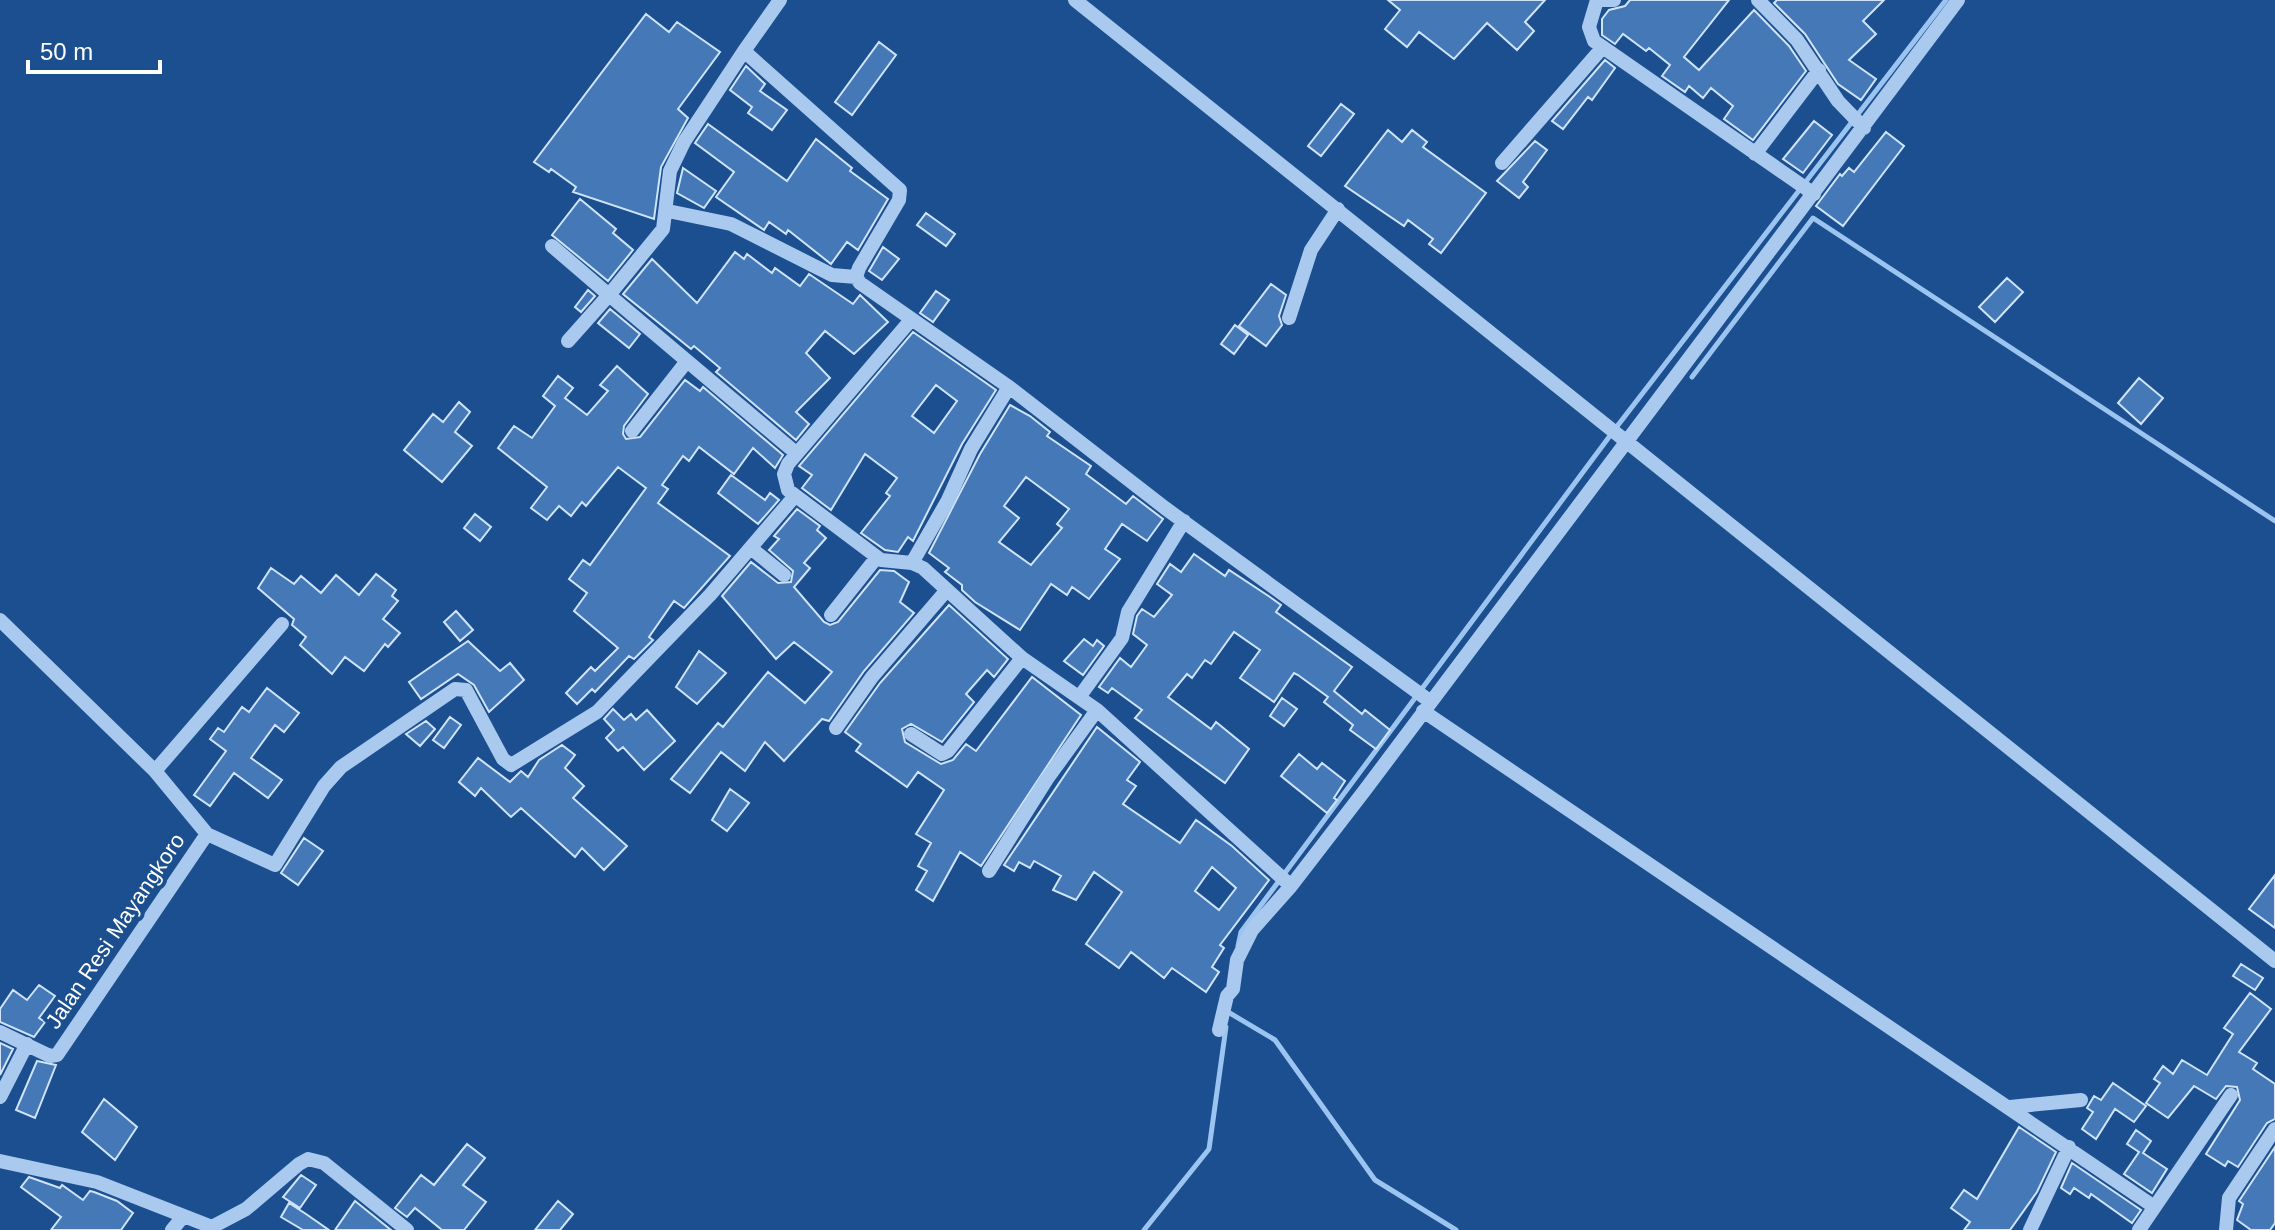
<svg xmlns="http://www.w3.org/2000/svg" width="2275" height="1230" font-family="Arial,sans-serif">
<style>
.lines{fill:none;stroke-linecap:round;stroke-linejoin:round}
.stream{stroke:#9cc4f0;stroke-width:5}
.building{fill:#4478b7;stroke:#cfe3fa;stroke-width:2;fill-rule:evenodd}
.minor{stroke:#a9c9ee;stroke-width:14}
.labels{text-anchor:middle;dominant-baseline:central;stroke-width:8;stroke-linejoin:round;paint-order:stroke}
.street-label{font-size:22px;fill:#fff;stroke:#1b4f8f}
</style>
<rect width="100%" height="100%" fill="#1b4f8f"/>
<g class="lines">
<path class="stream" d="M1692 377 1813 218 2275 521
M1238 946 1241 932 1615 429 1946 0
M1228 1012 1275 1040 1375 1180 1456 1230
M1144 1230 1209 1149 1226 1027"/>
</g>
<path class="building" d="M1388 0H1545L1525 22 1534 31 1517 50 1487 23 1454 59 1419 32 1407 47 1385 29 1400 10Z
M1630 0H1729L1684 57 1699 70 1754 10 1789 46 1806 71 1753 140 1724 119 1733 106 1711 88 1703 98 1689 86 1685 92 1662 76 1670 65 1649 48 1646 51 1623 34 1615 44 1602 35V19L1609 10 1625 6Z
M1777 0H1884L1863 21 1876 34 1849 60 1876 79 1861 100 1838 84 1805 34 1774 3Z
M646 14 669 32 677 22 720 52 678 109 688 118 661 167 654 219 573 192 576 187 551 169 549 172 534 162Z
M879 42 896 55 852 115 835 102Z
M1605 60 1615 68 1592 100 1588 97 1563 129 1552 121Z
M746 66 765 84 760 91 787 110 772 130 748 113 752 107 730 90Z
M1341 104 1354 114 1321 156 1308 146Z
M1814 121 1832 135 1803 173 1783 159Z
M708 124 787 181 816 139 852 168 850 171 888 199 858 250 847 242 831 264 788 230 786 234 769 222 764 230 716 197 734 172 695 143Z
M1388 130 1402 142 1412 130 1427 142 1423 147 1486 193 1441 253 1429 244 1433 239 1408 220 1404 226 1345 186Z
M1886 132 1904 146 1843 226 1816 206 1840 174 1842 176 1849 168 1854 172Z
M1535 141 1547 150 1523 182 1528 187 1519 198 1497 181Z
M683 168 716 191 704 208 677 193Z
M580 199 616 229 613 233 633 250 608 281 552 235Z
M926 213 955 234 946 246 917 225Z
M883 247 899 259 882 280 869 271Z
M735 252 744 259 747 254 772 273 775 268 800 286 809 274 853 304 860 295 888 322 854 354 825 331 806 353 830 378 796 412 809 424 796 440 716 372 720 368 694 346 691 349 623 294 652 259 697 303Z
M2007 278 2023 292 1995 322 1979 307Z
M1271 284 1286 295 1279 316 1282 325 1266 346 1239 326Z
M588 290 595 296 581 312 575 307Z
M936 291 949 300 933 322 920 313Z
M610 309 640 334 629 348 598 323Z
M1235 325 1248 335 1234 354 1221 344Z
M913 332 996 390 962 444 913 541 908 537 898 552 885 550 861 533 890 496 886 493 897 478 865 454 831 510 802 488 812 475 799 466ZM936 385 957 401 934 433 912 416Z
M617 366 648 394 624 426 623 434 626 439 640 437 685 380 700 391 703 387 783 455 775 468 753 448 734 474 699 447 689 461 683 456 662 485 668 489 658 503 730 556 684 608 674 601 649 637 653 640 634 659 629 656 595 692 592 689 577 704 566 693 591 667 595 671 618 648 574 611 587 593 569 579 583 560 590 565 646 488 618 467 586 506 582 502 571 516 559 506 547 520 531 508 547 487 498 448 514 426 532 438 555 406 543 396 558 376 573 388 565 398 587 415 608 391 600 385Z
M2139 378 2163 398 2141 424 2118 403Z
M459 402 470 412 455 432 472 446 442 482 404 450 433 414 443 422Z
M1010 405 1030 416 1050 432 1047 436 1091 466 1086 474 1126 504 1133 496 1163 519 1147 541 1122 524 1105 549 1120 559 1089 599 1072 587 1067 595 1051 584 1020 630 975 602 962 590V585L945 572 949 568 929 553 980 454ZM1026 477 1069 509 1057 524 1062 528 1031 565 999 542 1019 518 1004 506Z
M731 475 765 500 770 493 779 500 758 524 718 493Z
M797 509 820 526 817 530 826 538 804 563 810 568 794 587 824 622 830 625 838 622 880 570 894 571 909 582 900 602 914 613 864 671 829 721 822 719 784 761 765 742 745 771 721 752 690 793 671 779 718 723 723 727 768 672 805 703 832 672 794 642 776 659 722 596 751 562 778 583 791 582 793 571 769 550 779 539 774 536Z
M475 514 491 527 480 541 464 528Z
M1194 554 1225 576 1229 570 1270 597 1281 605 1276 612 1352 667 1334 691 1362 714 1365 710 1390 730 1376 749 1350 730 1353 725 1324 702 1328 697 1298 675 1294 673 1274 702 1240 678 1260 650 1234 632 1211 664 1205 660 1192 678 1187 674 1168 697 1211 729 1216 722 1249 749 1225 783 1135 718 1142 710 1112 688 1108 693 1099 687 1120 658 1131 667 1147 645 1133 634 1137 616 1142 609 1154 617 1172 595 1157 584 1170 564 1181 572Z
M271 568 294 584 301 576 321 593 336 575 359 595 376 574 396 590 392 596 398 601 383 619 400 633 388 647 385 644 364 671 345 657 332 674 300 645 306 637 292 625 294 619 258 588Z
M949 605 1008 659 994 677 987 670 966 694 974 702 942 742 911 724 902 729 905 742 941 764 953 760 966 744 976 751 1032 677 1081 715 981 866 960 852 933 901 916 890 927 871 918 866 931 843 916 834 944 790 918 772 907 787 856 751 861 744 845 732 880 683Z
M456 611 473 630 460 641 444 622Z
M1084 639 1093 646 1097 640 1104 646 1083 675 1064 661Z
M468 641 500 671 510 663 524 680 489 712 474 685 458 674 421 699 409 682Z
M699 651 726 673 697 704 676 687Z
M267 688 299 713 284 732 275 725 251 758 282 780 268 798 234 773 210 806 194 795 226 751 210 739 218 728 224 732 242 707 249 712Z
M1282 698 1297 709 1284 726 1270 716Z
M613 709 624 720 631 714 636 720 647 710 675 741 644 770 623 747 618 751 606 738 614 730 604 719Z
M450 717 461 725 444 748 433 740Z
M426 721 435 729 420 746 406 734Z
M1097 727 1140 762 1127 780 1136 786 1123 804 1180 843 1196 820 1232 846 1269 880 1220 945 1224 948 1212 967 1219 972 1206 992 1172 968 1164 978 1131 952 1119 968 1086 944 1122 892 1094 872 1076 900 1053 890 1061 876 1034 861 1030 868 1019 862 1014 871 1004 865ZM1212 867 1236 888 1219 910 1195 891Z
M562 745 575 755 565 768 584 786 573 798 627 846 604 870 582 848 575 857 521 808 511 817 481 788 475 796 459 782 478 758 510 782 521 771 528 777 539 760Z
M1299 754 1317 769 1322 763 1345 781 1334 798 1337 800 1327 813 1281 776Z
M730 789 749 803 727 831 712 820Z
M304 838 323 851 298 885 281 873Z
M2275 875V928L2249 909Z
M2241 964 2263 978 2255 990 2233 976Z
M39 985 55 996 39 1018 45 1022 34 1037 0 1022V1009L13 990 27 1000Z
M2250 993 2271 1009 2239 1052 2257 1063 2253 1069 2275 1084V1119L2267 1123 2238 1167 2228 1161 2225 1166 2206 1154 2240 1100 2237 1087 2226 1086 2216 1099 2194 1086 2168 1118 2146 1103 2160 1083 2154 1079 2163 1066 2173 1074 2182 1060 2207 1075 2233 1034 2224 1028Z
M0 1043 13 1049 0 1075Z
M37 1061 56 1065 35 1118 16 1110Z
M2113 1083 2146 1106 2134 1122 2115 1109 2096 1139 2082 1129 2093 1112 2087 1108 2094 1096 2101 1100Z
M104 1099 137 1127 115 1160 82 1132Z
M2019 1127 2056 1152 2037 1192 2010 1230H1964L1970 1222 1951 1208 1964 1190 1977 1199Z
M2136 1130 2151 1141 2143 1153 2167 1169 2152 1193 2124 1174 2139 1152 2127 1144Z
M467 1144 485 1158 463 1185 486 1202 464 1230H442L415 1208 407 1217 395 1208 421 1175 434 1185Z
M2275 1147V1223L2270 1230H2251L2237 1220 2243 1204 2239 1201Z
M2072 1163 2141 1210 2132 1223 2091 1194 2089 1198 2074 1188 2070 1194 2061 1188Z
M301 1175 316 1185 300 1208 283 1197Z
M29 1177 60 1188 62 1185 83 1200 90 1191 94 1192 117 1201 133 1213 121 1230H51L61 1217 21 1187Z
M355 1201 391 1230H335Z
M558 1201 573 1214 560 1230H535Z
M289 1203 306 1214 329 1230H303L281 1217Z"/>
<g class="lines">
<path class="minor" d="M780 0 744 51 900 190 899 200 859 268 856 277 860 283 1009 387 1165 508 1431 702
M1075 0 2275 961
M1597 0 1589 27 1594 41 1814 194
M1598 0H1614
M1758 0 1797 40 1838 101 1864 128
M744 51 684 142 670 171 663 229 609 295 796 453
M1755 154 1819 70
M1502 163 1603 47
M668 211 731 224 832 275 856 277
M552 246 609 295 568 341
M1289 318 1311 250 1338 209
M910 321 788 464 784 474 788 490 881 560 912 563 923 568 1022 658 1097 710 1291 886
M632 431 687 361
M752 549 784 575
M912 563 948 500 971 449 1009 387
M831 615 877 557
M0 620 155 771 207 834 275 865 324 786 341 767 455 689 466 690 503 759 511 765 597 712 710 595 794 497
M1080 696 1122 638 1128 612 1184 521
M1423 711 2153 1206
M836 728 872 677 946 591
M911 734 942 754 948 751 1022 658
M155 771 282 624
M989 871 1047 779 1097 710
M1219 1030 1227 996 1233 989 1237 960 1252 930 1291 886 1365 790 1958 0
M0 1032 50 1056 57 1055 207 834
M0 1097 27 1044
M2010 1107 2081 1100
M0 1161 97 1182 212 1227 246 1209 299 1164 308 1159 324 1163 407 1230
M172 1230 182 1218
M2030 1230 2069 1147
M2139 1230 2231 1095
M2226 1230 2229 1198 2275 1129"/>
</g>
<g class="labels">
<g class="street-label">
<text transform="translate(115 931) rotate(-56)">Jalan Resi Mayangkoro</text>
</g>
</g>
<path d="M28 60v12h132v-12" fill="none" stroke="#ffffff" stroke-width="4"/>
<text x="40" y="60" font-size="24" fill="#ffffff" stroke="#1b4f8f" stroke-width="6" paint-order="stroke">50 m</text>
</svg>
